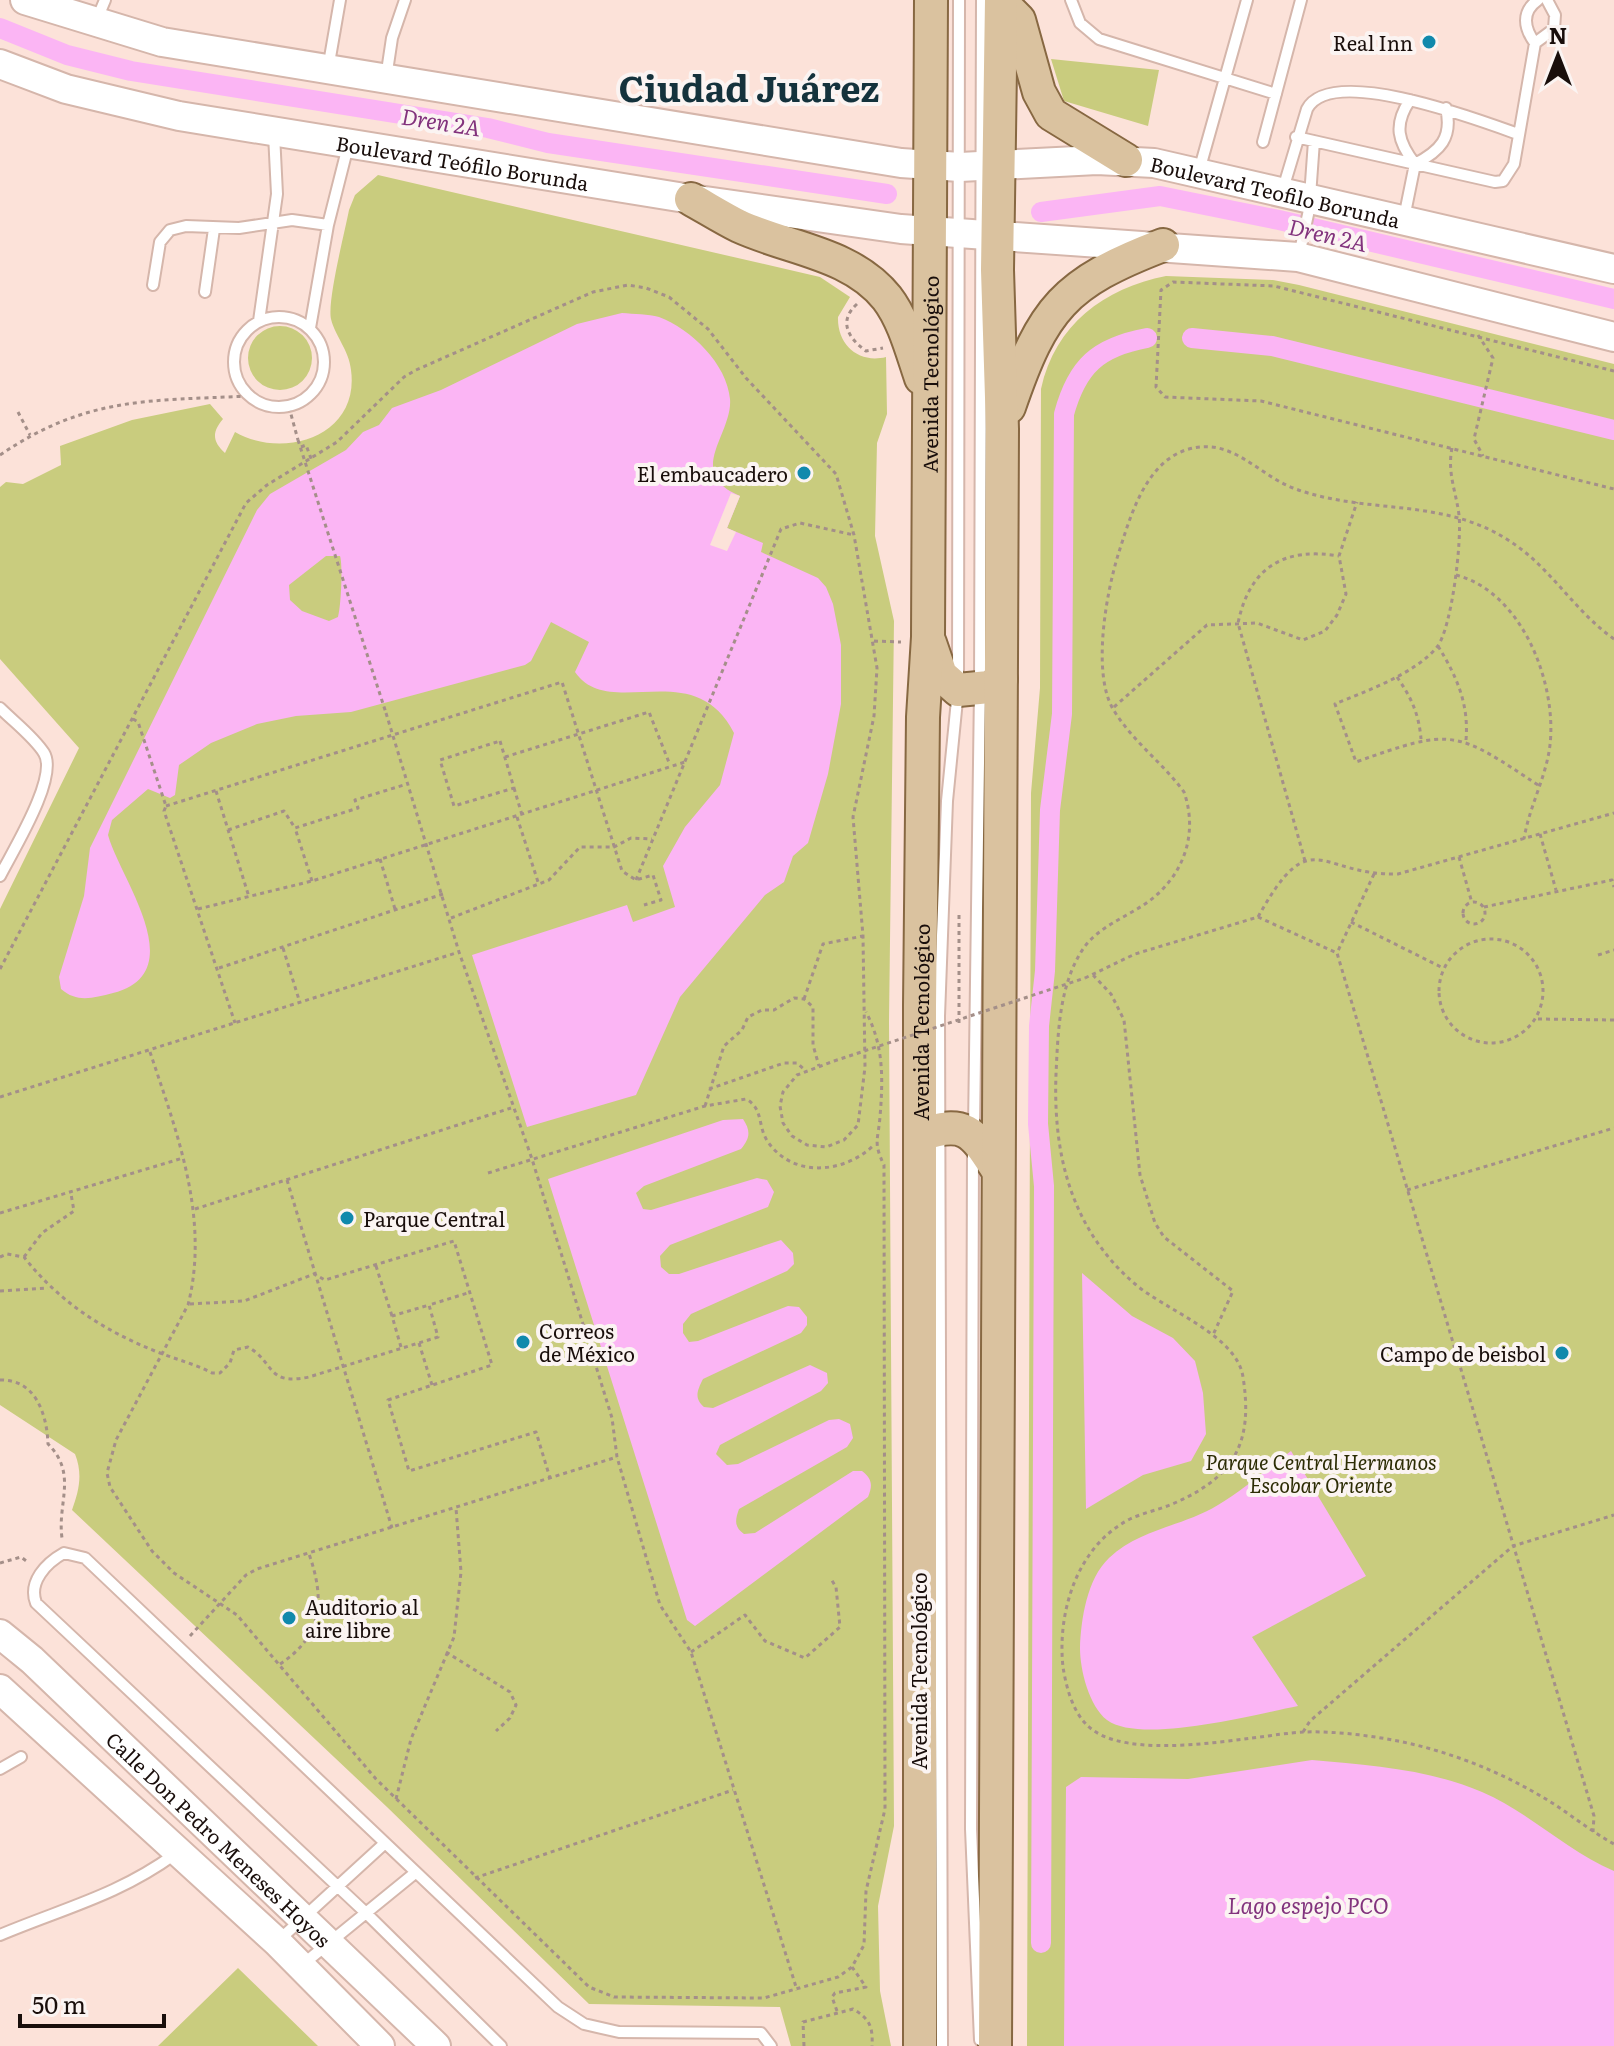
<svg xmlns="http://www.w3.org/2000/svg" width="1614" height="2046" font-family="Literata,serif">
<style>
.green{fill:#c9cc7e}
.water{fill:#fbb5f4;fill-rule:evenodd}
.pier{fill:#fce2d9}
.lines{fill:none;stroke-linecap:round;stroke-linejoin:round}
.canal{stroke:#fbb5f4;stroke-width:20}
.lane-casing{stroke:#d5b6ab;stroke-width:14}
.secondary-casing{stroke:#d5b6ab;stroke-width:32}
.primary-casing{stroke:#876842;stroke-width:36}
.path{stroke:#a48f89;stroke-width:3;stroke-dasharray:4 4;stroke-linecap:butt}
.lane{stroke:#fff;stroke-width:10}
.secondary{stroke:#fff;stroke-width:28}
.primary{stroke:#dac29f;stroke-width:32}
.path-bridge{stroke:#a48f89;stroke-width:3;stroke-dasharray:4 4;stroke-linecap:butt}
.poi-dot{fill:#1089ac;stroke:#fbf4f2;stroke-width:3}
.labels{text-anchor:middle;dominant-baseline:central;stroke-width:8;stroke-linejoin:round;paint-order:stroke}
.poi-label{font-size:20px;fill:#190e0b;stroke:#fbf4f2;text-anchor:end}
.street-label{font-size:20px;fill:#190e0b;stroke:#fbf4f2}
.park-label{font-size:20px;font-style:italic;fill:#2c2c04;stroke:#fbf4f2}
.water-label{font-size:22px;font-style:italic;fill:#82337d;stroke:#fbf4f2}
.town-label{font-size:36px;font-weight:bold;fill:#14323c;stroke:#fbf4f2}
</style>
<rect width="100%" height="100%" fill="#fce2d9"/>
<path class="green" d="M1051 59 1159 70 1148 126 1064 101Z
M378 175 820 277 850 297 838 317C837 345 859 364 886 357L887 414 877 443 875 536 894 621 889 1022 894 1826 878 1906 880 1991 891 2046H791L780 2007 589 2004 387 1807 72 1510C79 1491 83 1474 75 1454L0 1405V909L79 748 0 659V487L6 482 23 484 61 465 60 446 132 420 210 404 223 419C212 432 212 441 225 453L235 432C284 460 360 436 351 370 349 350 335 336 331 319 327 301 345 231 349 210L355 195Z
M1166 276 1273 280 1299 285 1614 364V2046H1027L1031 793 1040 688 1041 389C1055 325 1104 288 1166 276Z
M248 358a32 32 0 1 1 64 0a32 32 0 1 1-64 0Z
M238 1968 318 2046H158Z"/>
<path class="water" d="M622 313C634 314 648 314 659 317 691 329 727 364 730 399 733 434 684 473 740 496L727 528 763 543 761 552 818 578 826 587 833 604 841 645V704L828 774 808 843 793 856 784 882 765 895 680 997 636 1095 527 1127 472 955 627 905 633 922 675 907 663 866 685 827 720 785 734 733C694 654 609 722 575 672L589 642 551 622 531 661 525 665 351 712 296 716 257 724 211 743 179 765 175 795 170 798 148 789 112 820 108 835C120 879 193 972 113 993 93 998 77 1003 61 989L59 977 84 896 90 848 257 510 270 494 346 450 363 432 379 425 392 408 441 390 577 324ZM326 556H340C343 565 341 607 338 617L329 621 302 611 290 600 289 585Z
M743 1119C751 1131 750 1138 741 1149L644 1186 636 1193 643 1209 651 1210 757 1178 767 1180 774 1192 768 1207 670 1245 660 1256 661 1267 669 1274H679L781 1240 793 1253 794 1264 787 1271 691 1314 683 1324V1333L689 1342 698 1341 788 1306 799 1307 807 1317V1325L801 1333 703 1379C697 1391 694 1398 704 1407L713 1408 810 1365 827 1373 828 1383 821 1391 720 1445 716 1454 727 1465 738 1464 829 1420 839 1419 850 1424 853 1438 847 1447 739 1509C735 1520 734 1527 744 1534L755 1533 853 1471H862C872 1479 873 1485 868 1497L695 1626 687 1620 548 1179 723 1120Z
M1082 1273 1132 1316 1173 1338 1195 1361 1203 1393 1206 1434 1191 1461 1143 1475 1086 1509Z
M1291 1451 1366 1576 1252 1637 1298 1706C1257 1714 1141 1745 1107 1720 1089 1706 1080 1670 1080 1648 1081 1619 1087 1579 1109 1558 1141 1528 1182 1527 1218 1505 1243 1490 1267 1469 1291 1451Z
M1312 1760C1368 1765 1429 1769 1482 1792 1529 1812 1567 1851 1614 1871V2046H1064L1066 1787 1081 1777 1188 1779Z"/>
<path class="pier" d="M731 493 740 496 727 528 736 532 727 551 710 545Z"/>
<g class="lines">
<path class="canal" d="M0 28 67 55 131 71 488 128 548 143 887 194
M1041 212 1160 196 1279 220 1614 299
M1192 338 1272 346 1614 430
M1041 1943 1044 1186 1038 1124 1039 1026 1045 971 1050 810 1062 714 1064 414C1077 366 1098 347 1147 338"/>
<g class="lane-casing">
<path id="lane" d="M1071 0 1080 23 1099 39 1276 94
M97 19 105 0
M1535 43C1524 28 1521 12 1538 0
M328 69 340 0
M386 78 392 38 405 0
M1296 137 1495 182 1503 181 1514 164 1535 43 1554 29 1555 15 1547 0
M1263 142 1301 0
M1415 164C1440 151 1453 138 1446 108
M1199 171 1247 0
M1283 189 1307 109C1331 64 1479 120 1518 134
M1404 218 1415 164C1398 142 1393 125 1410 100
M1299 255 1309 210 1314 141
M153 285 160 242 170 230 186 226 239 228 292 220 328 225
M205 292 214 229
M234 362a45 45 0 1 1 90 0a45 45 0 1 1-90 0Z
M259 321 277 194 274 134
M310 328 328 225 348 146
M0 708C14 722 34 737 44 753 59 777 12 852 0 876
M974 1128 980 690 982 0
M973 1148 971 1829 980 2040
M0 1769 21 1757
M0 1935C64 1908 117 1896 175 1854
M279 1940 384 1844
M302 1965 415 1873
M501 2046 366 1913 36 1603C28 1582 46 1563 64 1553L85 1558 558 2007 584 2024 619 2032 761 2033 771 2046
M942 2046 939 1016 947 801 958 690 959 0"/>
</g>
<g class="secondary-casing">
<g id="secondary">
<path id="s1" d="M25 0 162 42 901 163 960 167 1097 160 1154 163 1614 269"/>
<path id="s2" d="M0 64 66 89 179 116 691 199 901 229 1298 257 1614 337"/>
<path id="s3" d="M0 1634 32 1660 436 2046"/>
<path d="M0 1689 277 1942 380 2046"/>
</g>
</g>
<g class="primary-casing">
<g id="primary">
<path d="M1001 2 1019 20 1039 92 1051 114 1126 160"/>
<path d="M691 199C707 208 723 218 739 226 789 249 851 253 887 298 904 320 912 352 921 378"/>
<path d="M1009 407C1043 308 1064 283 1163 245"/>
<path d="M930 643 941 675 958 690 989 687 1001 679"/>
<path d="M920 1135C966 1119 973 1132 997 1169"/>
<path id="s4" d="M920 2046V1005L923 717 928 637 931 0"/>
<path d="M995 2046 1002 429 997 270 1001 0"/>
</g>
</g>
<path class="path" d="M857 304C838 321 848 338 866 351L883 348
M1478 335 1493 358 1474 439 1483 456
M1614 371 1274 286 1173 282 1161 290 1156 387 1165 397 1261 401 1614 489
M289 407 298 440
M18 412 30 435
M301 447 306 445 312 461
M1452 448C1447 473 1456 491 1459 515 1462 540 1452 628 1437 647 1415 674 1366 691 1335 704L1356 762C1454 727 1455 730 1541 787
M0 455C87 396 149 401 249 396
M1456 575C1522 592 1557 683 1550 745 1546 778 1529 807 1524 839
M1614 639C1574 611 1550 566 1508 540 1442 497 1364 515 1293 488 1257 474 1232 437 1189 449 1145 461 1130 518 1118 555 1106 594 1092 673 1113 709 1132 741 1163 763 1184 792 1199 835 1183 878 1145 904 1124 918 1097 928 1083 949 1059 985 1058 1033 1056 1074 1053 1155 1071 1229 1135 1284 1165 1310 1237 1335 1243 1377 1253 1440 1236 1475 1179 1501 1163 1509 1145 1512 1130 1519 1077 1546 1057 1612 1063 1667 1066 1686 1072 1709 1085 1723 1122 1766 1253 1735 1303 1732 1334 1731 1367 1735 1398 1741 1453 1752 1509 1775 1557 1806 1576 1819 1594 1833 1614 1844
M874 641 901 642
M1438 646C1457 677 1469 704 1466 740
M1397 677C1411 697 1419 714 1421 739
M1114 707 1207 625 1257 623 1303 640 1325 631 1337 615 1346 594 1339 556 1357 502
M386 713 459 952 532 1159 612 1418 617 1457 660 1605 691 1652 797 1990
M133 719 138 722 166 806 164 811 235 1023
M500 741 514 788 454 806 440 760Z
M505 757 649 712 670 765
M514 788 522 815
M216 791 249 897
M166 806 562 682 622 871 636 880 653 875 661 900 644 905
M517 817 539 885
M228 830 284 811 295 828
M1540 834 1556 890
M1459 857 1472 903
M380 859 395 909
M1305 861 1238 623C1250 566 1285 547 1339 556
M1374 874 1337 953 1594 1816 1593 1832
M636 880 781 529 800 523 854 535
M312 881 295 828 358 808 355 800 407 784
M1463 913a11 11 0 1 1 22 0a11 11 0 1 1-22 0Z
M1484 907 1612 880 1614 887
M198 909 312 881 685 762
M1258 917 1337 953
M451 918 549 880 580 847H614L631 838 652 839
M1351 922 1443 968
M1439 991a52 52 0 1 1 104 0a52 52 0 1 1-104 0Z
M283 948 300 1003
M1598 955 1614 950
M219 968 443 894
M0 969 246 503 267 485 337 442 404 377 416 370 593 292 628 285 646 288 669 297 708 329 746 378 836 474 854 535 877 668 874 716 853 817 863 936 865 1067 858 1125 844 1140 826 1147 807 1145 792 1136 783 1123 780 1106 783 1092 797 1075 834 1061
M1093 975 1111 994 1124 1020 1140 1175 1155 1223 1164 1237 1233 1291 1213 1335
M1085 978 1135 954 1258 917C1312 820 1318 876 1398 874L1614 813
M804 999 823 944 863 936
M1538 1019 1614 1020
M959 1023V915
M150 1052C177 1133 210 1218 188 1305L116 1440 107 1473 110 1487 152 1551 174 1573 237 1615 376 1779 589 1987 614 1997 764 1998 838 1977 852 1967 864 1945 866 1891 885 1809 884 1165C873 1142 878 1141 880 1117 883 1079 884 1046 866 1012
M709 1089 784 1063H797L806 1071
M0 1097 459 952
M705 1106 724 1046 742 1030 748 1017 762 1010H774L794 998 804 999 813 1007V1045L819 1066
M488 1173 705 1106 746 1099C764 1109 757 1126 768 1142 794 1179 845 1173 874 1145
M287 1180 392 1528
M1407 1190 1614 1128
M195 1209 511 1108
M0 1213 183 1158
M0 1257 7 1254 24 1257C60 1303 106 1332 160 1353 178 1360 195 1364 212 1373H220L230 1363 234 1350 248 1347C275 1362 266 1386 309 1377L438 1337 429 1305 471 1292
M24 1257 42 1233 74 1211 71 1194
M376 1266 392 1316
M0 1291 48 1288
M190 1304 244 1301 314 1274 325 1280 454 1241 492 1365 388 1400 409 1471 536 1432 550 1478
M419 1343 432 1385
M401 1347 392 1316 429 1305
M0 1380C36 1379 47 1415 48 1444 78 1474 57 1503 62 1538
M0 1563 21 1557 29 1563
M190 1636 246 1575 257 1569 617 1457
M446 1652 510 1692 516 1705 510 1718 496 1731
M691 1652 745 1615 765 1641 805 1658 840 1627 836 1587 831 1579
M280 1664C323 1636 325 1599 309 1554
M1303 1732 1310 1721 1513 1546 1614 1515
M396 1799 411 1739 454 1637 461 1572 456 1508
M475 1878 733 1790
M837 2011 832 1997 835 1993 866 1987 852 1967
M804 2046 803 2022 853 2009C870 2019 873 2027 872 2046"/>
<use href="#lane" class="lane"/>
<use href="#secondary" class="secondary"/>
<use href="#primary" class="primary"/>
<path class="path-bridge" d="M298 440 386 713
M834 1061 1085 978"/>
</g>
<g class="poi-dot">
<circle cx="1429" cy="42" r="8"/>
<circle cx="804" cy="473" r="8"/>
<circle cx="347" cy="1218" r="8"/>
<circle cx="523" cy="1342" r="8"/>
<circle cx="1562" cy="1353" r="8"/>
<circle cx="289" cy="1618" r="8"/>
</g>
<g class="labels">
<g class="poi-label">
<text x="1413" y="42">Real Inn</text>
<text x="788" y="473">El embaucadero</text>
<text x="363" y="1218" text-anchor="start">Parque Central</text>
<text x="539" y="1330" text-anchor="start">Correos<tspan x="539" dy="23">de México</tspan></text>
<text x="1546" y="1353">Campo de beisbol</text>
<text x="305" y="1606" text-anchor="start">Auditorio al<tspan x="305" dy="23">aire libre</tspan></text>
</g>
<g class="street-label">
<text stroke="none"><textPath href="#s2" startOffset="474">Boulevard Teófilo Borunda</textPath></text>
<text stroke="none"><textPath href="#s1" startOffset="1270">Boulevard Teofilo Borunda</textPath></text>
<text stroke="none"><textPath href="#s4" startOffset="1672">Avenida Tecnológico</textPath></text>
<text stroke="none"><textPath href="#s4" startOffset="1024">Avenida Tecnológico</textPath></text>
<text transform="translate(918 1671) rotate(-90)">Avenida Tecnológico</text>
<text stroke="none"><textPath href="#s3" startOffset="300">Calle Don Pedro Meneses Hoyos</textPath></text>
</g>
<g class="park-label">
<text x="1321" y="1461">Parque Central Hermanos<tspan x="1321" dy="23">Escobar Oriente</tspan></text>
</g>
<g class="water-label">
<text transform="translate(441 121) rotate(9)">Dren 2A</text>
<text transform="translate(1328 234) rotate(13)">Dren 2A</text>
<text x="1308" y="1904">Lago espejo PCO</text>
</g>
<g class="town-label">
<text x="749" y="86">Ciudad Juárez</text>
</g>
</g>
<g transform="translate(1558 56)" stroke="#fbf4f2" stroke-width="6" paint-order="stroke">
<path d="M0-6L14 30L0 20L-14 30Z" fill="#190e0b"/>
<text y="-12" font-size="22" font-weight="bold" text-anchor="middle" fill="#190e0b">N</text>
</g>
<path d="M20 2014v12h144v-12" fill="none" stroke="#190e0b" stroke-width="4"/>
<text x="32" y="2014" font-size="24" fill="#190e0b" stroke="#fbf4f2" stroke-width="6" paint-order="stroke">50 m</text>
</svg>
